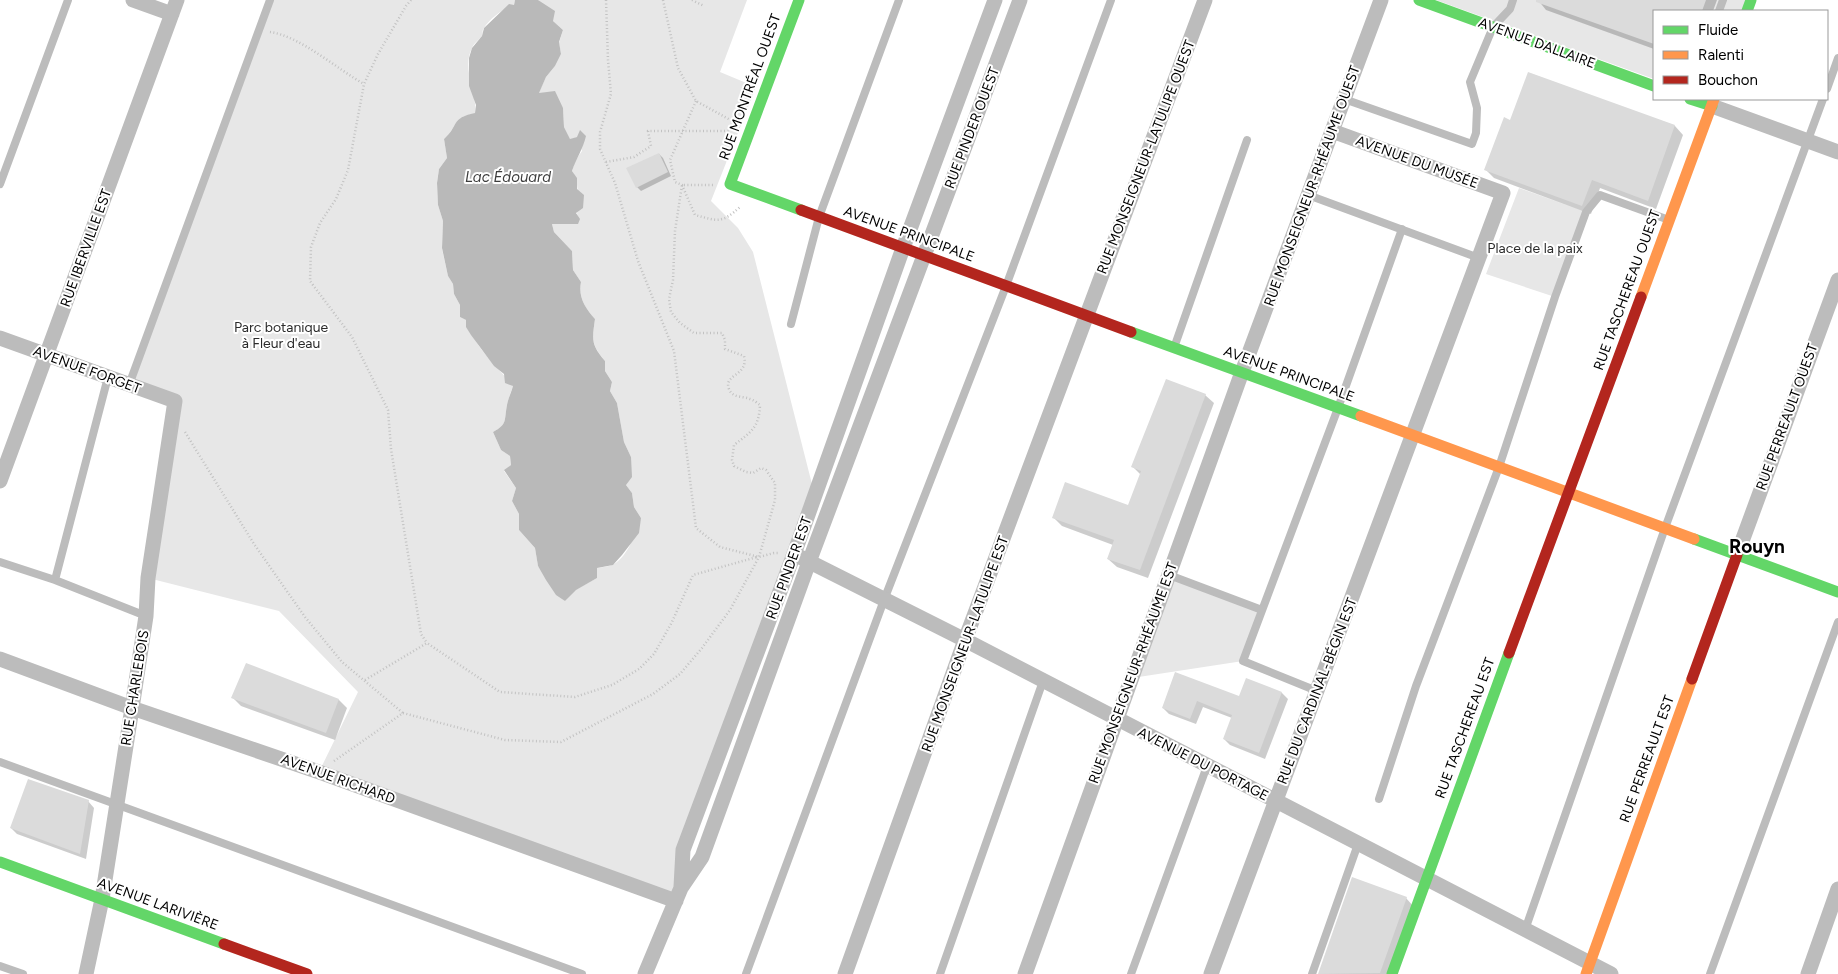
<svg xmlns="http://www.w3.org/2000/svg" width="1838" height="974" font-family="Figtree,sans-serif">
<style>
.green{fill:#e7e7e7}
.water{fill:#b9b9b9}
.shadow{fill:#0003}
.building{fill:#dbdbdb}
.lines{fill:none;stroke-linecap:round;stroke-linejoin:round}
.path{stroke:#c2c2c2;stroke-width:2.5;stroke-dasharray:1 2.5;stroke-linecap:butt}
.lane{stroke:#bcbcbc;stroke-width:8}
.street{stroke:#bcbcbc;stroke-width:15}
.fast{stroke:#63d668;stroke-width:11}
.slow{stroke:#ff974d;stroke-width:11}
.jam{stroke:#b3261e;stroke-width:11}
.labels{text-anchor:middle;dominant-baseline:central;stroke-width:4;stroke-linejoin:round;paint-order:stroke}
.street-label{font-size:14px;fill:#000;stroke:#fff}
.park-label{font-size:14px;fill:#2b2b2b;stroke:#fff}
.water-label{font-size:15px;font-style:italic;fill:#3c3c3c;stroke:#fff}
.district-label{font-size:19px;font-weight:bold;fill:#000;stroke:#fff}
</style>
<rect width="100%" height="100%" fill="#fff"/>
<path class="green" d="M270 0H515L514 5C504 8 489 19 484 28 482 30 483 33 482 36 479 40 474 43 472 48 461 69 478 94 475 114 452 116 458 127 444 139L447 158 439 169 437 182 438 205 443 221 442 249 448 276 453 284 454 294 460 305V317L466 320C475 349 496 364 513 386 511 392 508 399 507 405 504 420 508 424 493 432L501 450 510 456 511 465 504 471 516 488 512 501 519 514V530L535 548 538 566 565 601 575 590 597 578V568C602 567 609 567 614 564 629 555 635 533 641 518L634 507 632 493 626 485 631 457 624 442 617 403 610 391 612 382 605 371V361C591 344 592 340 595 319 585 308 578 297 581 282L573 270 572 251 554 232 552 224H578C575 207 582 185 572 171L575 161 582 151 577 137 570 140 564 127 563 108 538 94 546 77 555 66 561 54 559 43 563 30 553 21 538 0H747L720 72 756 87 711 201 738 228 753 252 815 496 683 850 676 901 319 772 358 692 279 611 148 578 175 402 129 385Z
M1436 0H1747L1743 11H1654V79Z
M1519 188 1586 212 1555 297 1486 274Z
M1169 575 1262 610 1243 661 1132 678Z"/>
<path class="water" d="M515 0H538L555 11 553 21 563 30 559 42 561 54 555 66 546 77 539 93 555 91 563 108 564 127 570 139 577 137 580 130 586 136C583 149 576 159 572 171L577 178V189L584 195 583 208 576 213 580 219 578 224H552L554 232 572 251 573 270 581 282C578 297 585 308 595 319 592 340 591 345 605 361V371L612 382 610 391 617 403 624 442 631 457 632 477 626 485 632 493 634 507 641 518 639 533 622 555 613 565 597 568V578L576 590 565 601 556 595 546 580 538 566 535 548 519 530V514L512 501 516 488 504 470 511 465 510 456 501 450 493 432C508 424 504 420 507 405 508 399 511 393 513 386L505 383 504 374 494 366 471 335 466 327V320L460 317V305L454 294 453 284 448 276 442 248 443 221 438 205 437 183 439 169 447 158 444 139C459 126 450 118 475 113L476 105 469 86V58L472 48 482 36 484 28 509 4 514 5Z"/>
<path class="shadow" d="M1538 0H1717L1713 11H1654V49L1546 10Z
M1529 73 1675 126 1683 135 1656 209 1600 188 1591 214 1494 178 1486 170 1511 121Z
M659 154 663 158 671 176 641 191 637 187Z
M1205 395 1214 403 1148 578 1117 567 1108 559 1113 545 1062 526 1053 517 1128 507 1141 475 1133 467Z
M247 665 339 700 347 708 335 740 241 706 233 698Z
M1176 673 1240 698 1247 680 1282 693 1288 699 1265 759 1230 745 1224 739 1232 718 1203 707 1196 724 1169 714 1163 708Z
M88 801 94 808 86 859 17 834 11 828Z
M1353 879 1406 898 1414 907 1390 974H1319Z"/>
<path class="building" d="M1536 0H1706L1702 11H1654V44L1536 2Z
M1528 72 1675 125 1648 201 1592 180 1582 206 1484 170 1504 117 1510 120Z
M659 153 668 172 636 188 626 168Z
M1166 379 1206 394 1140 570 1107 559 1114 540 1052 518 1065 482 1128 505 1141 471 1131 467Z
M246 663 339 699 326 733 231 698Z
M1175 672 1239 696 1246 678 1282 692 1259 753 1223 739 1232 715 1197 701 1190 719 1162 708Z
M28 779 89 800 80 854 10 828Z
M1352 877 1407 897 1380 973 1318 974Z"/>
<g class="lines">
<path class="path" d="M411 0 406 6 378 54 364 84 348 170 336 199 320 223 311 247 310 281 352 337 388 410 391 449 421 634 427 643
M606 0 608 60 611 94 600 132V149L615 183 638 261 674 351 696 528 720 547 759 557 774 553H780
M663 0 678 68 696 101 734 122
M692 0 704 6
M270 32C300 36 337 69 364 84
M696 101 670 160 675 182 682 185 695 215C718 221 721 224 740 207
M606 162 634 157 651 146 648 131H730
M185 432 254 544 305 617 342 662 403 713
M365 680 427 643 500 692 575 697 612 685 639 669 654 654 672 622 693 575 757 557
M334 761 403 713 505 740 561 742 653 694 680 674 702 648 730 610 759 557 775 500V483L766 470 761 468 753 473 746 472 734 466 732 460 734 445C751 432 759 428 760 405 757 403 754 400 750 399 743 396 732 398 729 389 723 374 749 376 744 356L725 349V340L722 333H694L680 323 671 312 669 299 673 280 675 231 682 185H714"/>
<path class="lane" d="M1719 11 1723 0
M1827 89 1838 58
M1344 99 1472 144 1476 133 1477 108 1470 82 1493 27 1510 9 1513 0
M0 184 68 0
M1308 195 1479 258
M791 324 819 217 899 0
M1175 345 1247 140
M129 385 270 0
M0 562 55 580 146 616
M1169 575 1262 610
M55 580 108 377
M1317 691 1243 661 1338 408 1402 229
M0 762 582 974
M1379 799 1416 686 1499 467 1555 297 1586 212 1600 195 1669 220
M1525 930 1665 528 1823 99
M0 966 23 974
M746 974 884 600 1006 286 1111 0
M940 974 1043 681
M1131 974 1207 766
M1312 974 1358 844
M1710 974 1838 622"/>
<path class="street" d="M133 0 172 14
M1712 106 1838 152
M0 338 175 401 148 578 146 616 132 708 102 899 86 974
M0 481 177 0
M1737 555 1838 280
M800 557 965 640 1611 974
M0 659 132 708 319 772 676 901
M681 887 683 850 794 554 903 248 995 0
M645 974 681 888 702 857 809 562 1020 0
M845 974 965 640 1205 0
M1025 974 1242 372 1381 0
M1211 974 1503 193 1332 131
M1808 974 1838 889"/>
<path class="fast" d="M799 0 730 184 801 210
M1419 0 1654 86
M1747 11 1751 0
M1690 99 1712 106
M1131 332 1361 416
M1694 539 1838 592
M0 862 224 944
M1392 974 1509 653"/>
<path class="slow" d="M1641 297 1714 99
M1361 416 1694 539
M1586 974 1692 679"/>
<path class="jam" d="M801 210 1131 332
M1509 653 1641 297
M1692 679 1737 555
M224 944 307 974"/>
</g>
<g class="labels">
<g class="street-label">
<text transform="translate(1537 43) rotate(20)">AVENUE DALLAIRE</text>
<text transform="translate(750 87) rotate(-70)">RUE MONTRÉAL OUEST</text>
<text transform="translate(972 128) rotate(-69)">RUE PINDER OUEST</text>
<text transform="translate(1146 157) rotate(-69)">RUE MONSEIGNEUR-LATULIPE OUEST</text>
<text transform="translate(1417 162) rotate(20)">AVENUE DU MUSÉE</text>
<text transform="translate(1312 186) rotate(-70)">RUE MONSEIGNEUR-RHÉAUME OUEST</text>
<text transform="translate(909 234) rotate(20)">AVENUE PRINCIPALE</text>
<text transform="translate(86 248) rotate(-70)">RUE IBERVILLE EST</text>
<text transform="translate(1627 290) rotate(-70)">RUE TASCHEREAU OUEST</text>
<text transform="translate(87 370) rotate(20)">AVENUE FORGET</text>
<text transform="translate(1289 374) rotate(20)">AVENUE PRINCIPALE</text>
<text transform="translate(1787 417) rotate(-70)">RUE PERREAULT OUEST</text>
<text transform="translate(789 568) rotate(-70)">RUE PINDER EST</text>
<text transform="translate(965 644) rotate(-70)">RUE MONSEIGNEUR-LATULIPE EST</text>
<text transform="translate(1133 673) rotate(-70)">RUE MONSEIGNEUR-RHÉAUME EST</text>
<text transform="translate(135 688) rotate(-81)">RUE CHARLEBOIS</text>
<text transform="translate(1317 691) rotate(-69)">RUE DU CARDINAL-BÉGIN EST</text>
<text transform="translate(1465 728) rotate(-70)">RUE TASCHEREAU EST</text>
<text transform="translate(1647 759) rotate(-70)">RUE PERREAULT EST</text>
<text transform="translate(1203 764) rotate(27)">AVENUE DU PORTAGE</text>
<text transform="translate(338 779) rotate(20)">AVENUE RICHARD</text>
<text transform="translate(158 904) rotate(20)">AVENUE LARIVIÈRE</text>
</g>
<g class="park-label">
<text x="1535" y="248">Place de la paix</text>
<text x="281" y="327">Parc botanique<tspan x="281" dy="16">à Fleur d'eau</tspan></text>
</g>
<g class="water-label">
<text x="508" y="177">Lac Édouard</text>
</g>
<g class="district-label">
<text x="1757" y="546">Rouyn</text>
</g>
</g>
<rect x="1653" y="10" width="175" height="90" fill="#ffffff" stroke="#999999"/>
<rect x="1663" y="26" width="25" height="8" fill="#63d668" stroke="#999999"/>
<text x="1698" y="35" font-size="15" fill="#000000">Fluide</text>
<rect x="1663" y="51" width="25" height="8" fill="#ff974d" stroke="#999999"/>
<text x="1698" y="60" font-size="15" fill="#000000">Ralenti</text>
<rect x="1663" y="76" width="25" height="8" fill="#b3261e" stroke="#999999"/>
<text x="1698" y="85" font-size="15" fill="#000000">Bouchon</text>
</svg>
